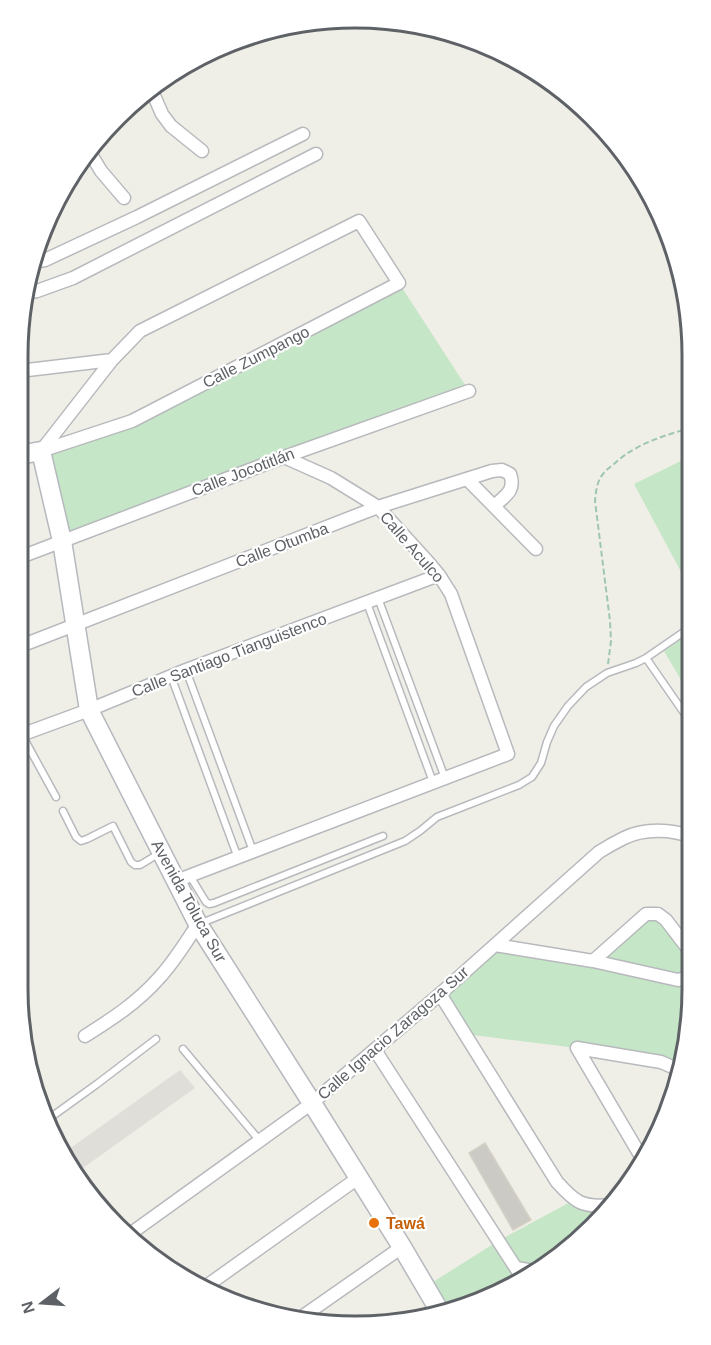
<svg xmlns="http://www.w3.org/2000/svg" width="711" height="1345" font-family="Helvetica,sans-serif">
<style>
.industrial{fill:#dfded9}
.green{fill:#c5e6c7}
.building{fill:#cccac4;stroke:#d5d1c5;stroke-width:1.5}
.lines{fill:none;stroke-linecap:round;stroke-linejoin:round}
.lane-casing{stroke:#b7b9bd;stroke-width:9}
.street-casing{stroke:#b7b9bd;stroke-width:15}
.secondary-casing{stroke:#b5b9be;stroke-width:21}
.path{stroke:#9ec7ad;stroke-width:2;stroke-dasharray:6 3;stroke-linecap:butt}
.lane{stroke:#fff;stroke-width:6}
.street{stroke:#fff;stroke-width:12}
.secondary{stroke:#fff;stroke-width:18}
.food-dot{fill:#e8710a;stroke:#fff;stroke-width:2}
.labels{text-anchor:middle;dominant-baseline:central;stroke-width:4.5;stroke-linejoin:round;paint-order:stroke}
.street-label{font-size:16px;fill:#5e6267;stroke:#fff}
.food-label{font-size:16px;font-weight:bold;fill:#c56008;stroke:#fff;text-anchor:start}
.rim{fill:none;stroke:#5e6267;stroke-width:3}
</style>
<rect width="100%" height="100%" fill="#f0efe7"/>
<path class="industrial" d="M180 1070 195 1088 76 1173 65 1152Z"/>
<path class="green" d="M399 283 469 391 62 541 41 451 132 421Z
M691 456V581L687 583 634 484Z
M691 632V697L664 651Z
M658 914 692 954V971L680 981 692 983V1011L677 1069 577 1048 465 1034 440 994 495 945 593 961 637 921Z
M574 1200 611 1205 594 1228 504 1292 439 1310 425 1287 498 1241Z"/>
<path class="building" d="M485 1143 531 1220 513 1230 469 1153Z"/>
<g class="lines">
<g class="lane-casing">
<path id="lane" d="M378 598 445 778
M367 603 433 782
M646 658 691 723
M186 670 253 851
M171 676 238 858
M22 735 56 797
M63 811 76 837 81 841 87 839 113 826 131 862 135 865H140L160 853
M190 876 206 902 209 904 214 903 383 836
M199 924 405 841 420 831 437 817 519 785 532 777 541 763 547 742 554 726 568 706 586 687 607 673 636 663 646 658 691 627
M183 1049 260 1141
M47 1120 97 1084 156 1039
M68 1158 70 1157"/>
</g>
<g class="street-casing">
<path id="street" d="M152 91 162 114 171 126 202 151
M92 156 101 171 124 198
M359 221 399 283 132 421 41 451 112 360 140 331Z
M38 261 45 260 137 217 303 134
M30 292 37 291 73 278 316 154
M19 371 112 360
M468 480 536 549
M18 558 284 457 469 391
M18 647 378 507 492 471 502 470 510 474C516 491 505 496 494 506
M18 736 89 710 186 670 439 575
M176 881 508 754 451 594 439 575 429 563 378 507 331 478 284 457
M495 945 593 961 678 980 689 977 692 971
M593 961 646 914H658L666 920 692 954
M440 994 557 1182C575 1202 582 1208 611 1205
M85 1036C112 1019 138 1002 159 978 174 962 186 942 198 924
M375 1050 523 1279
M643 1160 577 1048 661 1062 677 1069
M130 1234 312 1103 440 994 599 852C607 847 616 842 624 838 644 828 672 829 692 837
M516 1268 534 1271
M205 1287 358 1178
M299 1319 402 1247"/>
</g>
<g class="secondary-casing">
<path id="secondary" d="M19 455 41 451 62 541 89 710 198 924 312 1103 402 1247 439 1310"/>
</g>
<path class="path" d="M608 664 611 641 610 621 595 501C596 491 597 481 603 474 606 470 610 467 614 464 635 444 663 436 690 428"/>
<use href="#lane" class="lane"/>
<use href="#street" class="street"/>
<use href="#secondary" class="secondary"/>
</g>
<circle class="food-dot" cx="374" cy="1223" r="6"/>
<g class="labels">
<g class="street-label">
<text transform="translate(256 357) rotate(-27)">Calle Zumpango</text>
<text transform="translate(243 472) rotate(-21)">Calle Jocotitlán</text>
<text transform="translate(282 545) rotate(-21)">Calle Otumba</text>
<text transform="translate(412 547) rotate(49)">Calle Aculco</text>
<text transform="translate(229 655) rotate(-21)">Calle Santiago Tianguistenco</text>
<text transform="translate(189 901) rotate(61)">Avenida Toluca Sur</text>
<text transform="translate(393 1033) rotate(-41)">Calle Ignacio Zaragoza Sur</text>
</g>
<g class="food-label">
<text x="386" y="1223">Tawá</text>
</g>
</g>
<path d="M0 0H711V1345H0ZM355 28H355A327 327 0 0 1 682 355V989A327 327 0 0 1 355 1316H355A327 327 0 0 1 28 989V355A327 327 0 0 1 355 28Z" fill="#fff" fill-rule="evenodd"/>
<path class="rim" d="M355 28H355A327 327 0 0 1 682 355V989A327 327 0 0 1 355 1316H355A327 327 0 0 1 28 989V355A327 327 0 0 1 355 28Z"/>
<g transform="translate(42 1303) rotate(253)" stroke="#ffffff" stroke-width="4.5" paint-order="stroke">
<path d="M0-4.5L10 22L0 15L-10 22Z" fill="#5e6267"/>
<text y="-9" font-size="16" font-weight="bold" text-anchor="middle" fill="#5e6267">N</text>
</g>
</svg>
